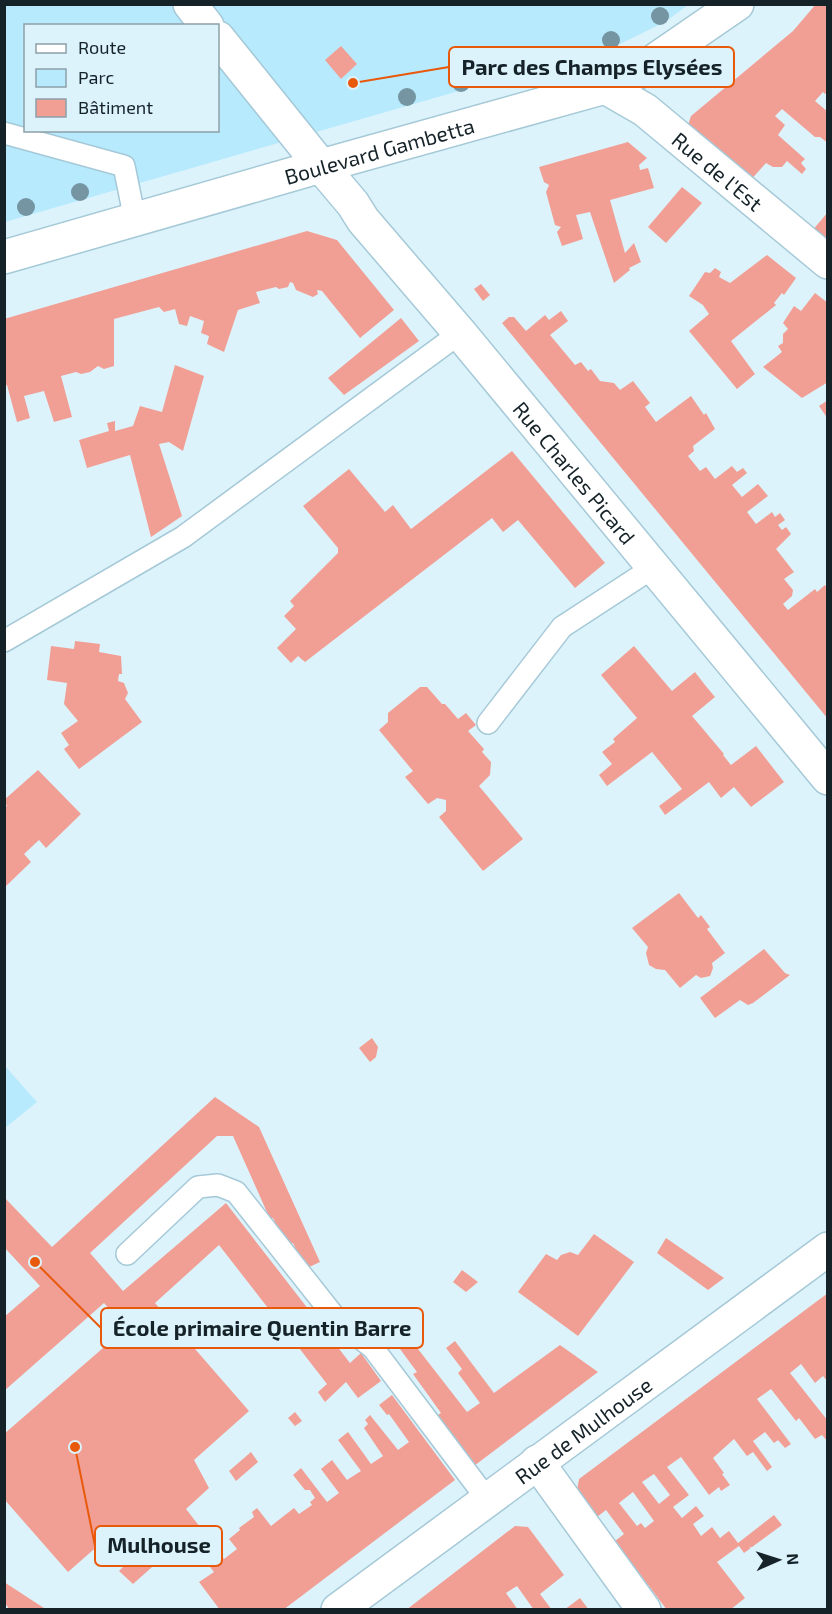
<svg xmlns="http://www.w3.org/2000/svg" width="832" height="1614" font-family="'Exo 2',sans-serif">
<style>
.green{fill:#b8eafe;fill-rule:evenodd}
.building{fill:#f19f94;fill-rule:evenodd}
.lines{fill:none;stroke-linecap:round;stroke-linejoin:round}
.lane-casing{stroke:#a5c9d7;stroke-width:24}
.street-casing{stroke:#a5c9d7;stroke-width:36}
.secondary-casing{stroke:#a5c9d7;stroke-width:36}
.lane{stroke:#fff;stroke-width:21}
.street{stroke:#fff;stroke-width:33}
.secondary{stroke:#fff;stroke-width:33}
.tree{fill:#7495a1}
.labels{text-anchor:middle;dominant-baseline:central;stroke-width:4.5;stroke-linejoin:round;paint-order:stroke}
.street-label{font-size:21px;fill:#152329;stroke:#ddf3fc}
.leader{fill:none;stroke:#e8590c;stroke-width:2}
.callout-dot{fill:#e8590c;stroke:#ddf3fc;stroke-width:2}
.callout{fill:#ddf3fc;stroke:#e8590c;stroke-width:2}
.callout-label{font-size:22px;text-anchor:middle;font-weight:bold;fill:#152329}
</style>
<rect width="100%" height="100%" fill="#ddf3fc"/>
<path class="green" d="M5 5H688L665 22 618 45 5 222ZM26 26H218V130H26Z
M5 1066 37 1102 5 1128Z"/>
<path class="building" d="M816 4H828V91L825 94 823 92 815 101 828 112V143L820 137H815L782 109 775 116 785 125 778 135 805 159 801 163 806 169 802 174 787 161 782 167H773L766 163 747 184 686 131 691 116 793 31Z
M341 46 357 64 341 79 325 60Z
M628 142 647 158 639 165 640 170 648 168 654 188 610 200 625 253 634 243 641 262 629 268 630 270 614 283 590 212 576 215 583 239 562 246 557 232 561 227 555 225 546 192 549 185 544 182 539 167Z
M682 187 702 203 666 243 648 227Z
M828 212V245L811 232Z
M307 231 337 240 394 310 360 338 322 291 317 290 318 294 313 297 296 290 293 283 290 282 288 287 279 289 276 287 256 292 260 303 238 310 224 352 207 344 209 336 201 333 204 321 190 316 187 326 179 324 175 309 164 312 159 307 114 319V366L104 369 98 366 90 372 81 374 76 372 61 376 72 417 54 422 44 391 24 396 30 418 17 422 7 385 4 386V319Z
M767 255 796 278 784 295 782 293 774 303 776 305 731 341 755 374 737 389 689 331 709 314 703 305 689 296 705 272 710 273 715 268 721 272 719 277 730 283Z
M481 284 490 295 483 301 474 289Z
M815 293 828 303V382L802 398 763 367 782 352 778 346 783 343V334L788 329 783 323 794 306 801 311Z
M561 311 568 321 550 335 575 365 581 362 588 371 591 369 600 381 614 383 620 390 633 381 650 403 645 407 656 422 691 396 704 415 706 413 715 429 693 446 694 451 688 456 700 471 706 467 715 479 732 466 737 472 743 468 747 473 732 485 742 497 758 484 768 496 747 512 756 524 772 512 775 517 780 513 785 520 778 525 782 530 786 527 791 534 776 549 794 572 784 579 793 590 792 596 783 604 788 610 815 589 817 592 825 585 828 589V719L502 323 509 317H514L526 331 545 315 549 320Z
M401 318 419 341 344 395 328 378Z
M175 365 204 376 183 451 169 442 159 444 182 516 151 537 130 455 87 468 79 440 109 431 107 423 115 421V431L133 426 140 406 162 412Z
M828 400V419L819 406Z
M512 451 605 563 575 588 518 520 503 532 492 518 305 662 298 656 291 663 277 648 296 629 284 616 294 606 290 601 338 553V548L303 506 349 469 385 512 393 505 411 529Z
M75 641 100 644 99 652 121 656 122 674H119L118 681 124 683 128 693 125 699 142 722 79 769 64 749 69 745 61 733 78 721 64 704 67 683 47 680 51 646 74 649Z
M634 646 672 691 695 672 705 685 715 697 692 716 724 754 723 755 731 765 756 746 784 782 751 807 734 787 721 798 709 782 665 815 659 806 682 789 652 752 607 786 599 775 612 764 602 752 615 742 613 739 637 718 601 675Z
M420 687H427L442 704H445L458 719 466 713 476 725 468 731 484 749 482 752 491 762 490 775 479 786 523 839 483 871 439 817 446 811V800L437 798 428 804 405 777 413 771 379 730 388 722V713Z
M38 770 81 814 46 848 39 840 24 854 31 862 4 888V808L7 806 4 800Z
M679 893 698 918 701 915 710 927 707 929 725 953 712 963 713 968 710 976 701 978 696 975 680 988 665 970 656 969 649 965 646 953 648 947 632 928Z
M764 949 785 973 790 975 753 1003 748 1005 740 1000 715 1018 700 998Z
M372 1038 378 1047 376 1057 370 1062 359 1048Z
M215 1097 259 1127 320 1262 305 1269 293 1243 286 1246 273 1218 270 1219 233 1136H217L90 1253 123 1291 226 1203 350 1363 361 1353 381 1381 358 1398 346 1382 325 1402 318 1392 327 1384 219 1245 155 1303 249 1411 194 1460 209 1488 186 1509 200 1527 174 1548 161 1532 156 1537 169 1552 133 1584 119 1571 125 1565 117 1554 131 1542 117 1529 68 1572 4 1499V1434L126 1328 104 1303 4 1391V1317L40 1286 4 1247V1197L52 1247Z
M594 1234 634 1262 578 1336 518 1292 546 1254 557 1260 561 1255 570 1252 578 1255Z
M666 1238 724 1278 708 1290 657 1253Z
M462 1270 478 1282 466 1292 453 1282Z
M828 1293V1382L823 1376 815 1383 801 1364 790 1373 828 1421V1442L822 1435 815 1439 799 1418 796 1421 771 1389 757 1399 791 1444 785 1448 778 1440 774 1443 765 1432 753 1441 772 1467 767 1471 753 1452 747 1456 734 1439 713 1458 724 1473 722 1474 730 1485 721 1491 719 1487 709 1495 681 1457 667 1467 689 1495 673 1507 682 1518 696 1506 704 1516 693 1524 701 1536 712 1527 720 1538 729 1531 738 1543 774 1515 782 1525 744 1553 739 1546 717 1562 745 1598 730 1610H667L615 1541 624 1534 606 1510 597 1517 577 1490 579 1479ZM654 1474 670 1495 659 1504 642 1482ZM633 1492 654 1521 645 1528 641 1523 637 1526 619 1503Z
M411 1340 467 1412 480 1403 458 1373 462 1369 446 1348 455 1341 494 1393 560 1345 598 1372 470 1469 432 1419 441 1413 413 1374 417 1372 400 1349Z
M392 1395 455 1480 283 1610H220L199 1582 214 1572 196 1549 209 1539 224 1559 237 1549 229 1539 240 1530 239 1528 254 1517 252 1512 257 1508 271 1526 294 1508 299 1514 312 1505 310 1502 315 1498 310 1490H305L293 1475 301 1468 327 1502 339 1493 321 1469 332 1460 347 1480 361 1471 338 1440 348 1432 371 1464 383 1456 364 1428 368 1424 365 1420 370 1415 398 1450 409 1442 389 1414 387 1415 379 1405Z
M295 1412 302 1421 295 1426 288 1418Z
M251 1452 258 1462 236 1481 229 1471Z
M515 1526 528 1527 564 1575 540 1594 552 1610H534L517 1586 506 1593 518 1610H406Z
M4 1582 47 1610H10L4 1602Z
M580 1598 589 1610H564Z"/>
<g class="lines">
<g class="lane-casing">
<path id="lane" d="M4 133 124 166 135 220
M4 641 183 537 460 333
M488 723 562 627 654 567
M127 1254 198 1187 218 1185 236 1192 338 1321 373 1348 487 1499"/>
</g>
<g class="street-casing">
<g id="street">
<path d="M190 4 207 26"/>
<path d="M218 38 321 166"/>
<path id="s1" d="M605 87 645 110 828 262"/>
<path d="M537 1462 644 1610"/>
<path id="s2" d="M338 1610 828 1249"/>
</g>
</g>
<g class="secondary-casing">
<g id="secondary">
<path id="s3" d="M321 166 353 204 363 220 460 333 828 778"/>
<path id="s4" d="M4 257 321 166 605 87 638 72 737 4"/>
</g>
</g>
<use href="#lane" class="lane"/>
<use href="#street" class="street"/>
<use href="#secondary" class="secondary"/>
</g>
<g class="tree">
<circle cx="660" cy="16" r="9"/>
<circle cx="611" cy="40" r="9"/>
<circle cx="557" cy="56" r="9"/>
<circle cx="461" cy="83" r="9"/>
<circle cx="407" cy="97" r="9"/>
<circle cx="80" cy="192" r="9"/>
<circle cx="26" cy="207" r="9"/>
</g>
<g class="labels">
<g class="street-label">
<text stroke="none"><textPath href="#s4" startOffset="390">Boulevard Gambetta</textPath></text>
<text stroke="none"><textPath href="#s1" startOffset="141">Rue de l'Est</textPath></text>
<text stroke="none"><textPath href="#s3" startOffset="398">Rue Charles Picard</textPath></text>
<text stroke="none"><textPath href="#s2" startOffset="304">Rue de Mulhouse</textPath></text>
</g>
</g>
<path class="leader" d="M353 83L449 67M35 1262L101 1328M75 1447L95 1546"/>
<g class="callout-dot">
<circle cx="353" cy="83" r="6"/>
<circle cx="35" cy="1262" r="6"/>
<circle cx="75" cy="1447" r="6"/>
</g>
<g class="callout">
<rect x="449" y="47" width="285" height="40" rx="6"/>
<rect x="101" y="1308" width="322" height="40" rx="6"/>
<rect x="95" y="1526" width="127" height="40" rx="6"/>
</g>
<g class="callout-label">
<text x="592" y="75">Parc des Champs Elysées</text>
<text x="262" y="1336">École primaire Quentin Barre</text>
<text x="159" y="1553">Mulhouse</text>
</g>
<rect width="832" height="1614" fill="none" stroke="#152329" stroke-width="12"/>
<rect x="24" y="24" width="195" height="108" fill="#ddf3fc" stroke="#8da0a8" stroke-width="1.5"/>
<rect x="36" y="44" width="30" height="9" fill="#ffffff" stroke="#8da0a8" stroke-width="1.5"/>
<text x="78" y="54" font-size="18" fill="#152329">Route</text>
<rect x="36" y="69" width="30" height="18" fill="#b8eafe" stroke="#8da0a8" stroke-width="1.5"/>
<text x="78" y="84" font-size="18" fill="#152329">Parc</text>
<rect x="36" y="99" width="30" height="18" fill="#f19f94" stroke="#8da0a8" stroke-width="1.5"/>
<text x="78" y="114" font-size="18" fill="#152329">Bâtiment</text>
<g transform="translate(778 1560) rotate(87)" stroke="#ddf3fc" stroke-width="4.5" paint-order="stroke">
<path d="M0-4.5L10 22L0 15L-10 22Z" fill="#152329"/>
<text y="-9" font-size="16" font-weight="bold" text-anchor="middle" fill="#152329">N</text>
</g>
</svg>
